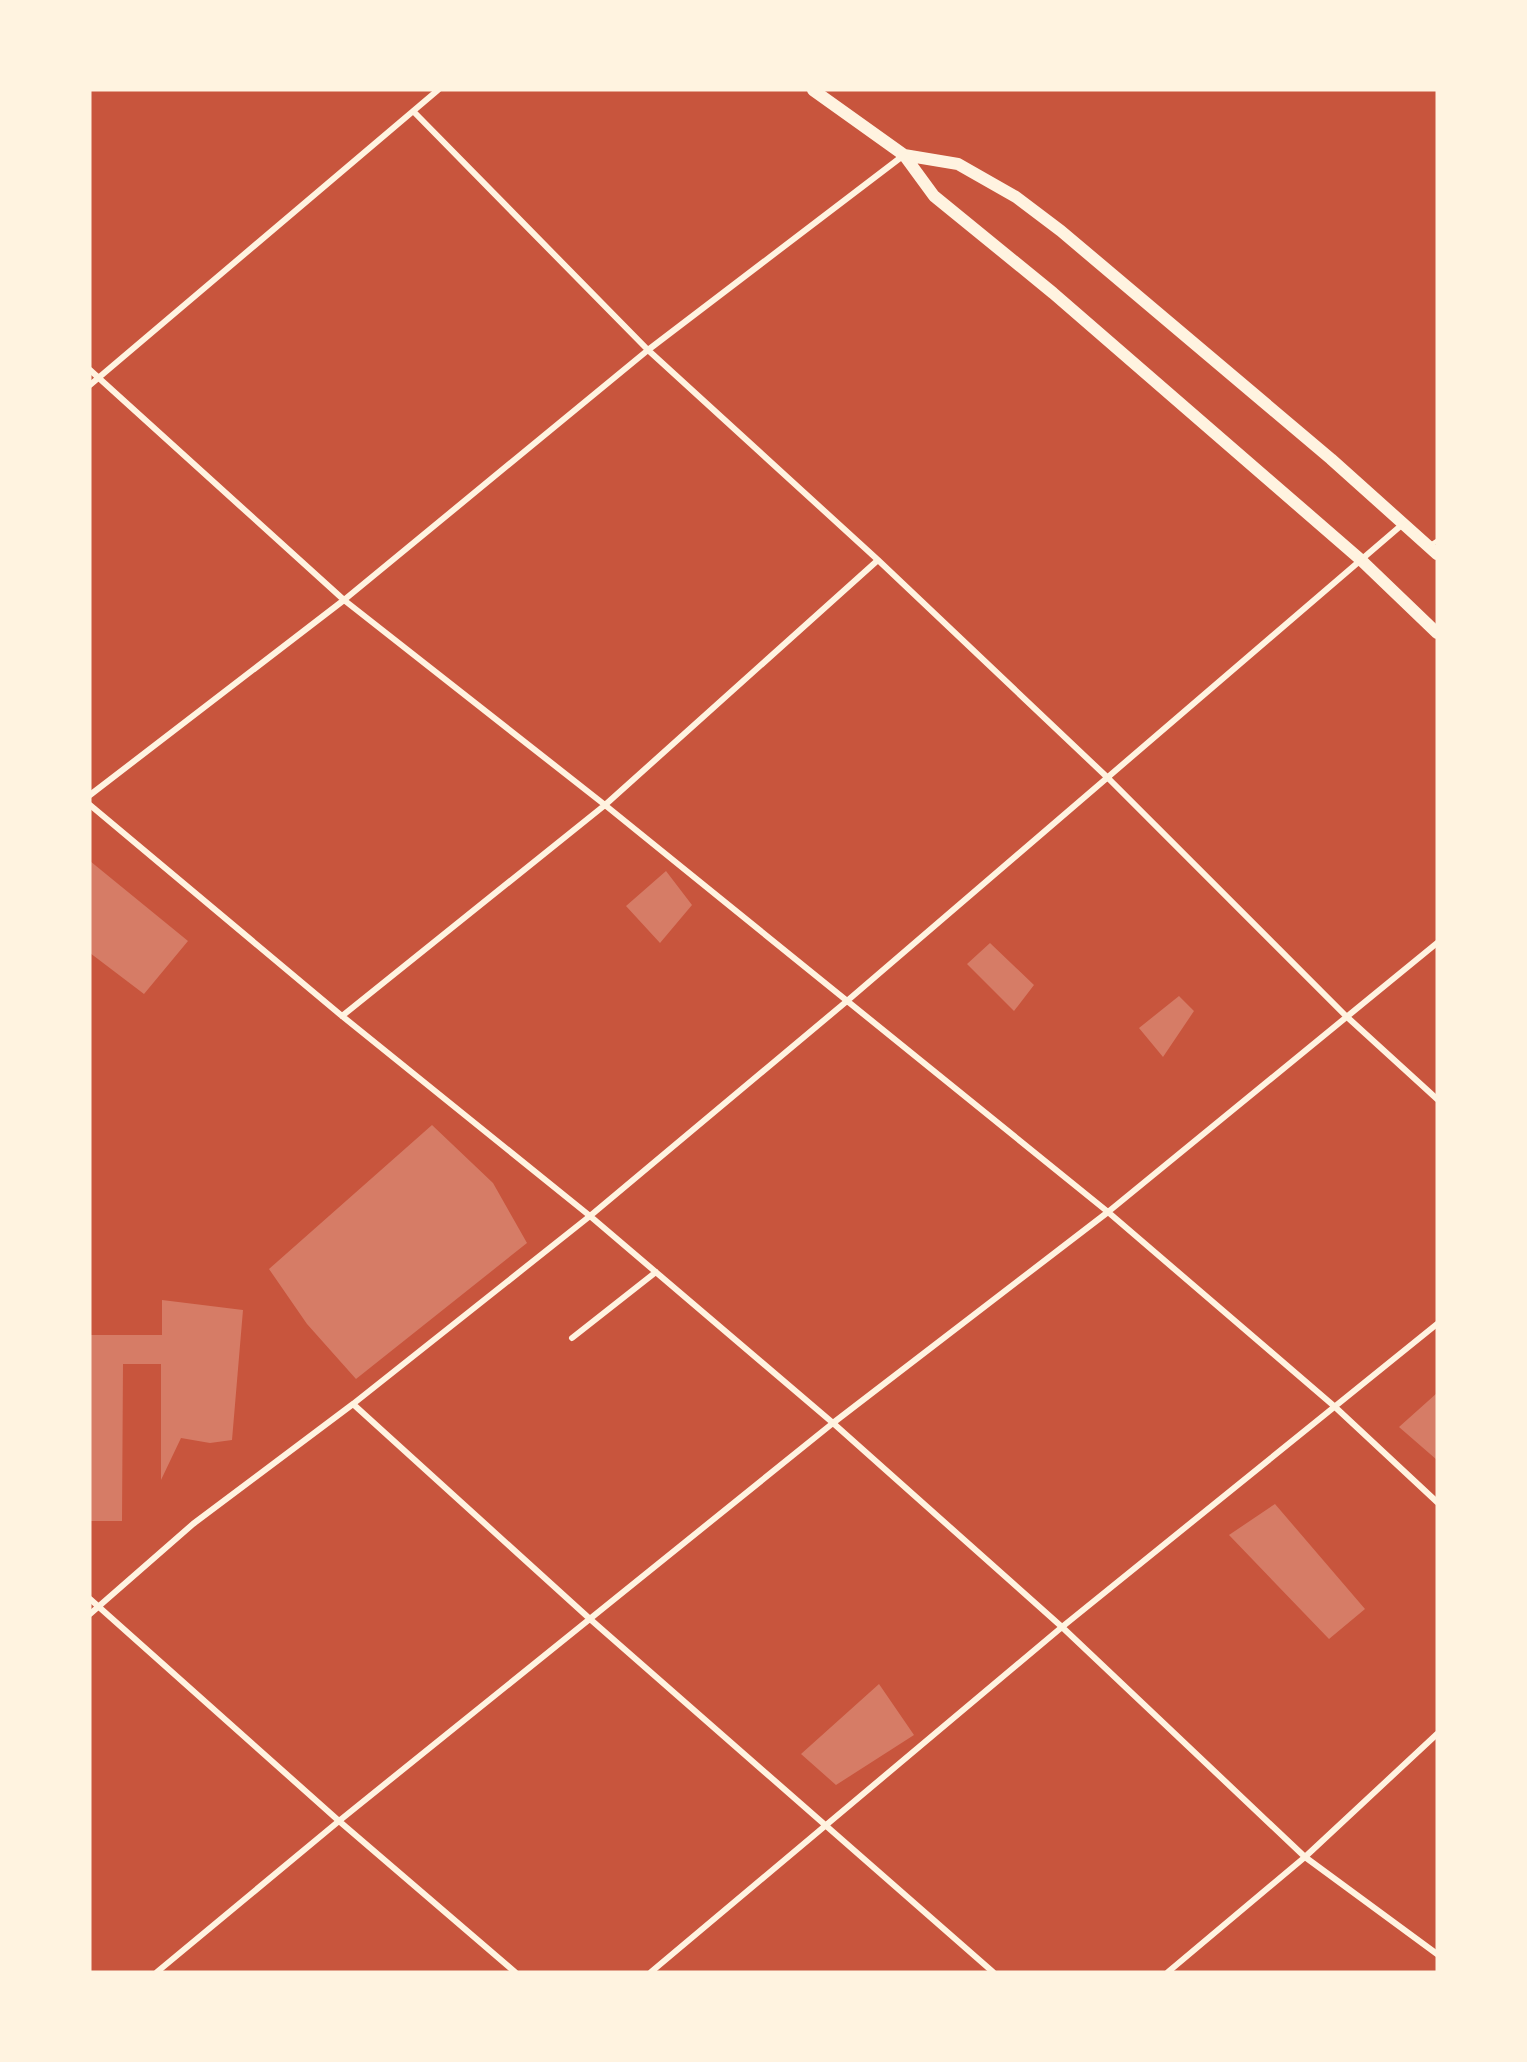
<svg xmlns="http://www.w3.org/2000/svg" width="1527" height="2062" font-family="'Work Sans',sans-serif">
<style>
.building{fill:#d67c66}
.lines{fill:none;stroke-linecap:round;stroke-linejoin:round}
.service{stroke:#fff3e0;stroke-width:4.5}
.minor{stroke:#fff3e0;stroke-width:6}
.secondary{stroke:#fff3e0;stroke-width:12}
</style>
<rect width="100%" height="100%" fill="#c8553d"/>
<path class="building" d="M90 861 188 941 144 994 90 953Z
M666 871 692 905 660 943 626 906Z
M990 943 1034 985 1014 1011 967 964Z
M1179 996 1194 1011 1163 1057 1139 1028Z
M432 1125 493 1183 527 1243 356 1379 307 1324 269 1269Z
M162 1300 243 1310 232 1440 210 1443 181 1438 161 1480V1364H123L122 1521H90V1335H162Z
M1437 1393V1460L1399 1427Z
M1275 1504 1365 1609 1329 1639 1229 1535Z
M879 1684 914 1735 836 1785 801 1754Z"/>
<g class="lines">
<path class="service" d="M1429 546 1437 541"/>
<path class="minor" d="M414 112 648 350 878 560 1108 778 1346 1016 1437 1099
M90 370 344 600 605 805 1108 1212 1334 1406 1437 1502
M90 385 438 90
M90 795 344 600 648 350 904 155
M90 805 342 1016 590 1216 833 1423 1062 1627 1305 1857 1437 1954
M342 1016 605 805 878 560
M572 1338 656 1272
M353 1404 590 1619 993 1972
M90 1599 339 1821 515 1972
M90 1614 193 1524 353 1404 590 1216 847 1001 1404 523
M157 1972 339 1821 833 1423 1108 1212 1437 943
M651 1972 1062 1627 1437 1324
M1168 1972 1305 1857 1437 1734"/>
<path class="secondary" d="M813 90 904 155 934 196 1053 293 1361 560 1437 633
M904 155 958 164 1016 197 1061 231 1331 459 1437 554"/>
</g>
<rect width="1527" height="2062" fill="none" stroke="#fff3e0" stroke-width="183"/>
</svg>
